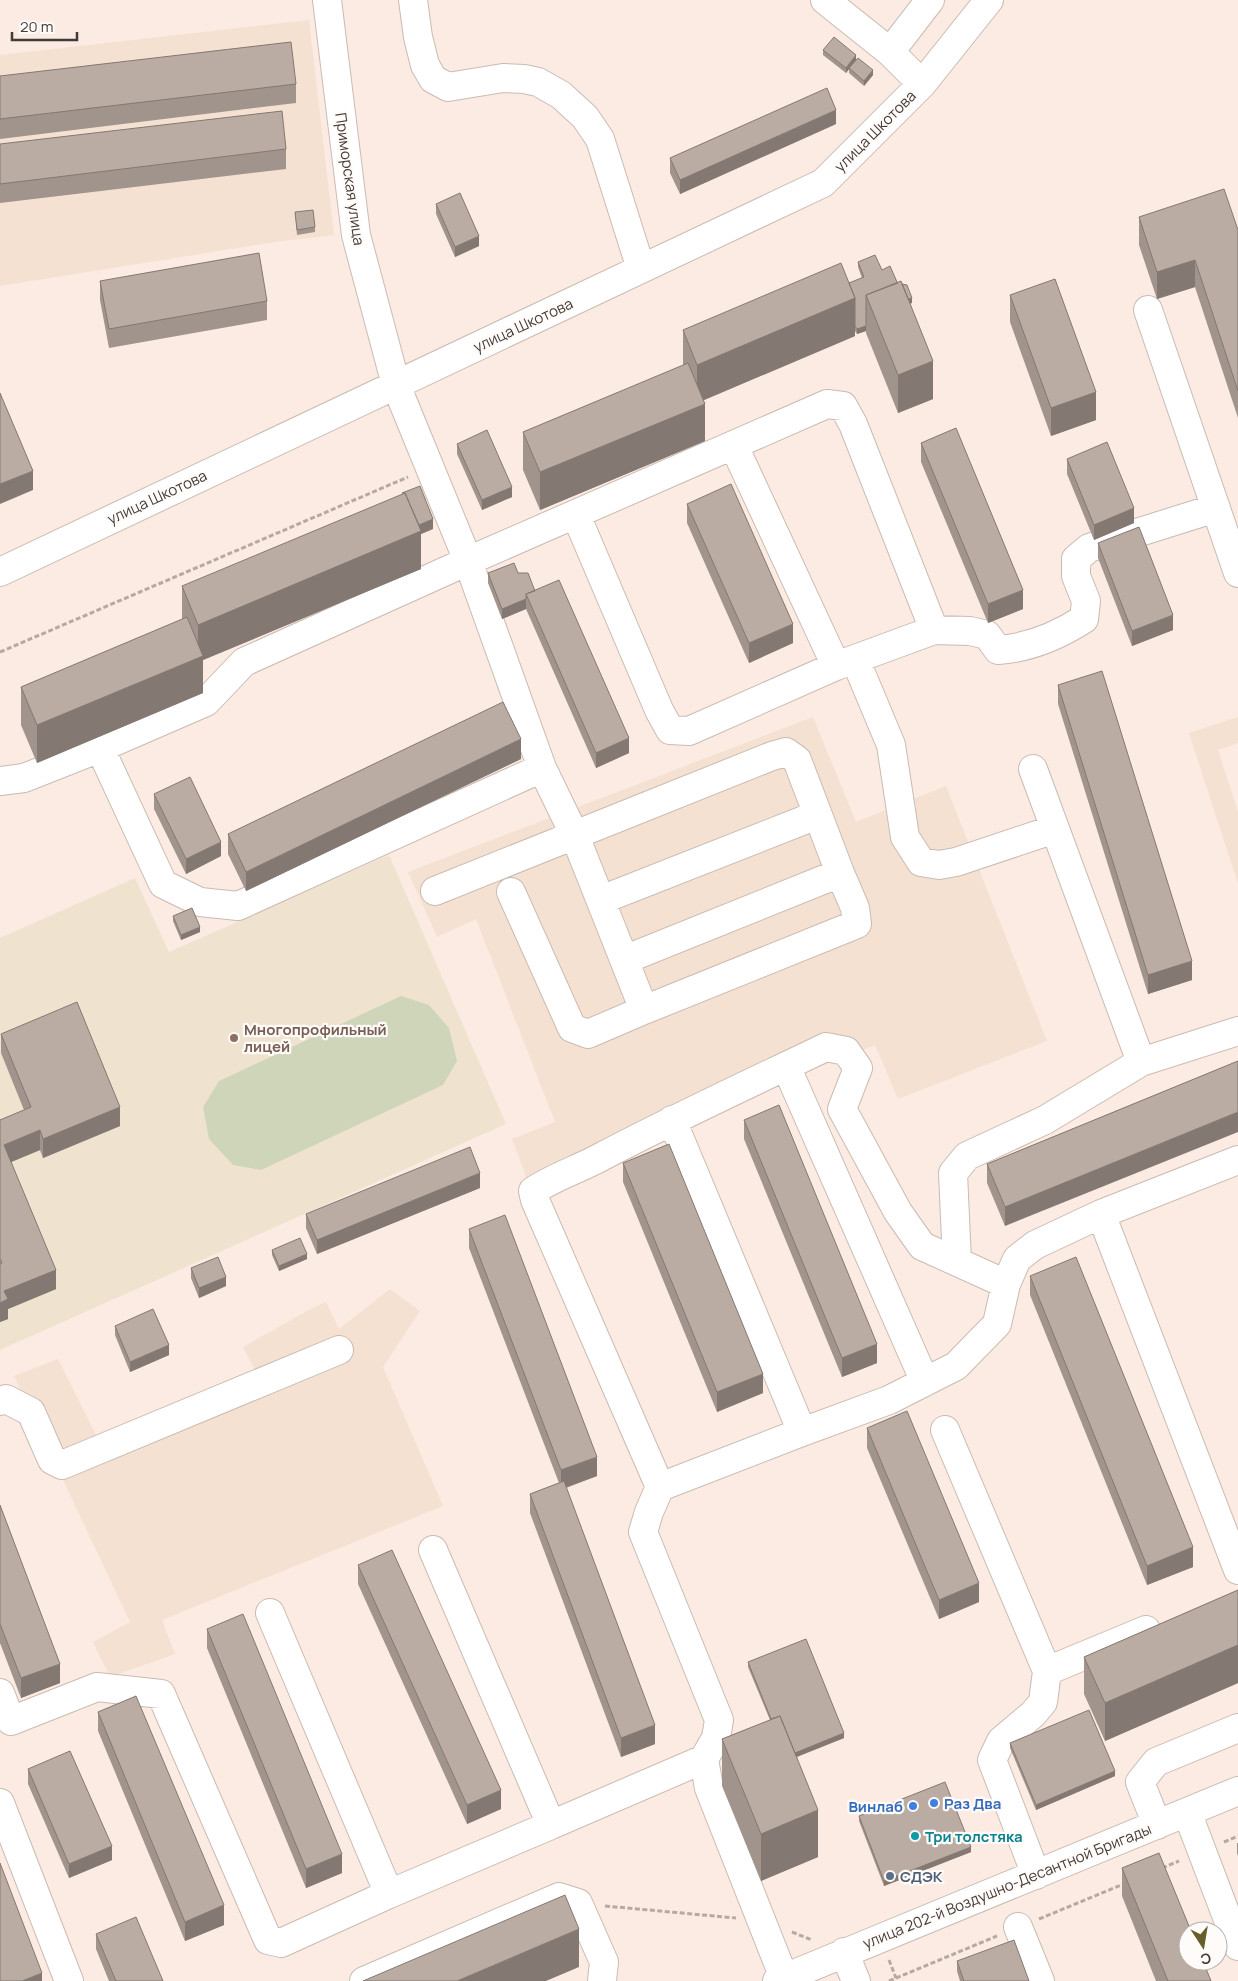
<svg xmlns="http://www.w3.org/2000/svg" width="1238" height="1981" font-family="Manrope,sans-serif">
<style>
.industrial{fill:#f5e1d1}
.education{fill:#efe3cf}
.green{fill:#ced5b9}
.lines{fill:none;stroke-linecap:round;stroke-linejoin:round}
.minor-casing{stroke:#cabbb2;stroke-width:30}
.path{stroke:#b5a9a2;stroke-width:3;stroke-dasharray:5 2.5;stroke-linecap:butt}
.minor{stroke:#fff;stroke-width:28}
.wall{fill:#a1948c}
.shaded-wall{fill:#837872}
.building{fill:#bbaca3;stroke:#837872}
.education-dot{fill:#8d6e63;stroke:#fffbf9;stroke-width:2}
.shop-dot{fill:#3f7fe0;stroke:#fffbf9;stroke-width:2}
.culture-dot{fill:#0f9aa8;stroke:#fffbf9;stroke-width:2}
.service-dot{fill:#5c6f8a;stroke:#fffbf9;stroke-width:2}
.labels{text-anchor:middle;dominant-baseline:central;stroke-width:4.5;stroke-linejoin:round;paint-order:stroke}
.street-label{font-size:15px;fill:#423c38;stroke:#fffbf9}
.education-label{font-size:15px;font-weight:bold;fill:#785e54;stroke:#fffbf9;text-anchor:start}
.shop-label{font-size:15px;font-weight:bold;fill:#366cbe;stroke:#fffbf9;text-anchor:start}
.culture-label{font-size:15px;font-weight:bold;fill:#0d838f;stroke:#fffbf9;text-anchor:start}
.service-label{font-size:15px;font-weight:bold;fill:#4e5e75;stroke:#fffbf9;text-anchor:start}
</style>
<rect width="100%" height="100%" fill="#fbebe2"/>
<path class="industrial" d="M309 20 334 235 275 242 0 286V55Z
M813 717 856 822 946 786 1047 1041 898 1099 875 1045 528 1181 512 1139 555 1122 476 919 437 937 408 872Z
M1238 717V743L1218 750 1238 812V884L1189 733Z
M390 1289 420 1311 383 1367 443 1506 162 1620 175 1654 110 1677 93 1642 130 1622 14 1376 58 1359 99 1441 259 1378 243 1347 314 1307 326 1302 339 1329Z"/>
<path class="education" d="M389 855 506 1124 0 1350V938L135 878 169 952Z"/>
<path class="green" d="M401 996 429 1005 449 1028 457 1061 443 1085 261 1170 233 1165 209 1139 203 1107 219 1081Z"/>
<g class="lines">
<g class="minor-casing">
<path id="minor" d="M327 0 356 235 396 385 468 561 542 768 575 836 644 1010 588 1034 572 1028 511 892
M413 0 418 37 425 65 433 79 448 87 503 78 524 79 538 82 561 95 585 117 600 139 641 269
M825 0 890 52
M922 84 890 52 930 0
M1148 310 1238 573
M734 446 836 666
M0 572 823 183 922 84 989 0
M934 630 970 631 987 635 998 650C1028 648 1059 635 1084 619L1086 601 1076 576V559L1089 548 1216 508
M855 659 891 745 905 837 921 862 939 865 956 862 1055 829
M100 748 163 884 200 902 238 906 542 768
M1033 769 1141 1062 1238 1031
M0 781 24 778 100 748 206 702 244 662 468 561 827 404 843 406 853 424 934 630 836 666 689 731 670 730 659 710 576 515
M435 891 772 756 786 752 797 760 840 873 855 908 857 924 644 1010
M601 900 817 815
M624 960 840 873
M786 1066 925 1382
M672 1120 802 1432
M1101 1214 1238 1570
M957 1262 953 1173 967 1156 1045 1120 1141 1062
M0 1401 6 1399 31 1412 52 1460 62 1465 339 1350
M945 1430 1047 1671
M660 1487 535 1200 533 1191C554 1177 579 1169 601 1157 675 1118 751 1083 826 1047L846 1051 858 1068 842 1109 898 1212 922 1246 1006 1284
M433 1550 551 1825 704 1759
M270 1613 389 1894
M0 1693 11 1721 97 1687 161 1694 268 1940 281 1943 389 1894 551 1825
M0 1803 69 1981
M1187 1812 1238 1946
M1157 1825 1140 1782 1156 1762 1238 1728
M1036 1875 992 1760 1001 1741 1033 1714 1043 1702 1047 1671 1146 1630
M1018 1927 1040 1981
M844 1952 856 1981
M784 1978 709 1788 704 1759 716 1738 719 1720 643 1532 649 1512 660 1487 802 1432 889 1400 956 1366 997 1324 1006 1284 1017 1259 1035 1245 1101 1214 1238 1160
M364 1981 559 1897 578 1903 604 1962 602 1981
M777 1981 1238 1791"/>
</g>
<path class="path" d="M0 652 408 477
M1224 1842 1238 1836
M1162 1868 1179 1861
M605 1906 736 1918
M1039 1919 1126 1883
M792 1932 812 1940
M889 1960 896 1978
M889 1981 997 1936"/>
<use href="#minor" class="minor"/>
</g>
<path class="wall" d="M823 50 856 59 873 75 864 86 849 73V69L846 73 823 55Z
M0 76 296 84V103L0 139Z
M836 124 680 194 670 173V158Z
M0 144 286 149V169L0 203Z
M436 204 479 246 455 257 436 214Z
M295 212 315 227V232L297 235Z
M1139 217 1238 230V418L1195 287 1157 299 1139 245Z
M858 262 882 270 897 282 912 303H910L933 399 898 413 866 333V331L857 334 855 331V336L704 400 705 441 540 510 523 470V432L683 366V330L849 283 862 278 858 267Z
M100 281 267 301V320L109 348 100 300Z
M1010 295 1096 420 1051 436 1010 322Z
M921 443 1023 609 988 623 921 462Z
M457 444 512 497 482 510 457 454Z
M1067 459 1134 523 1094 540 1067 474Z
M687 504 793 643 749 663 687 523Z
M433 529 421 534V569L203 660V693L37 763 21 725V687L182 620V586Z
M1098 543 1173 630 1132 646 1098 558Z
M488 573H518L535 591 629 753 596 768 526 609 502 619 488 583Z
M1058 685 1192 980 1148 994 1058 704Z
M521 759 246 891 228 854V834Z
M154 794 221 856 186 874 154 809Z
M173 916 200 932 181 940 173 921Z
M1 1034 120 1126 43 1158 40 1150 11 1162 56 1289 8 1309V1319L0 1322V1120L24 1110 1 1053Z
M1238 1061 1005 1226 987 1183V1164Z
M744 1120 877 1363 842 1377 744 1139Z
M623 1163 763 1393 717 1412 623 1182Z
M480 1188 317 1254 306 1228V1214Z
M469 1229 597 1476 566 1488 655 1744 621 1757 530 1513V1494L559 1483 469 1248Z
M272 1250 307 1259 279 1271 272 1255Z
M191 1268 226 1286 199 1298 191 1278Z
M1030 1276 1193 1567 1147 1585 1030 1295Z
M115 1326 169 1355 130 1372 115 1335Z
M867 1428 979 1602 939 1619 867 1448Z
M0 1505 60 1683 21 1698 0 1643Z
M358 1565 501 1809 467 1824 358 1584Z
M1238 1590V1683L1105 1741 1084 1694V1657Z
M207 1629 342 1873 306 1888 207 1648Z
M748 1662 844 1738 797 1757 818 1857 761 1881 722 1786V1739L770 1720 748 1667Z
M98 1712 224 1925 185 1941 98 1731Z
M1010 1743 1115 1776 1036 1810 1010 1748Z
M28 1769 112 1860 69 1878 28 1784Z
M859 1816 971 1852 884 1886 859 1821Z
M1237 1843H1238V1856L1237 1853Z
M1122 1868 1211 1981H1156L1122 1896Z
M96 1934 163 1981H109L96 1949Z
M957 1961 1029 1981H960L957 1971Z"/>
<path class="shaded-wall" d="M856 55V60L846 73V68Z
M873 70V75L864 86V81Z
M836 110V124L680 194V180Z
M479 236V246L455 257V247Z
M1195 260V287L1157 299V272Z
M855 298V336L697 403V365Z
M912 298V303L904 306V301Z
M866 326V331L857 334V329Z
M933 361V399L898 413V375Z
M1096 392V420L1051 436V408Z
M705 404V441L540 510V472Z
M33 471V490L0 504V484Z
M512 487V497L482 510V500Z
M1134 508V523L1094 540V525Z
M433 519V529L421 534V569L203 660V693L37 763V725L198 658V625L416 526Z
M1023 590V609L988 623V604Z
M526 599V609L502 619V609Z
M1173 615V630L1132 646V631Z
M793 624V643L749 663V643Z
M629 738V753L596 768V753Z
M521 739V759L246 891V872Z
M221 842V856L186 874V859Z
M200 927V932L181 940V935Z
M1192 961V980L1148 994V975Z
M120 1107V1126L43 1158V1139Z
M1238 1112V1132L1005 1226V1207Z
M40 1130V1150L4 1165V1145Z
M480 1173V1188L317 1254V1240Z
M307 1254V1259L279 1271V1266Z
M56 1270V1289L8 1309V1319L0 1322V1303L4 1291Z
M226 1277V1286L199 1298V1288Z
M877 1344V1363L842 1377V1358Z
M169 1345V1355L130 1372V1362Z
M763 1374V1393L717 1412V1392Z
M597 1457V1476L561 1489V1470Z
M1193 1547V1567L1147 1585V1566Z
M979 1583V1602L939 1619V1600Z
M1238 1645V1683L1105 1741V1703Z
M60 1664V1683L21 1698V1678Z
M655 1725V1744L621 1757V1738Z
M844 1733V1738L786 1761V1756Z
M1115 1771V1776L1036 1810V1805Z
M501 1790V1809L467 1824V1805Z
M818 1810V1857L761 1881V1834Z
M112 1846V1860L69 1878V1864Z
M971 1847V1852L884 1886V1881Z
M342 1854V1873L306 1888V1869Z
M224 1905V1925L185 1941V1922Z
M579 1929V1967L546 1981H457Z
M42 1973V1981H22Z"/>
<path class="building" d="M834 37 856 55 846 68 823 50Z
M291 42 296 84 0 119V76Z
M858 58 873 70 864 81 849 68Z
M827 88 836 110 680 180 670 158Z
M282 111 286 149 0 184V144Z
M1224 189 1238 230V391L1195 260 1157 272 1139 217Z
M460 193 479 236 455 247 436 204Z
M313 210 315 227 297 230 295 212Z
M259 253 267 301 109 329 100 281Z
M875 255 882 270 890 266 897 282 898 283 866 295V326L857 329 855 326V298L849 283 864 277 858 262Z
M841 263 855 298 697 365 683 330Z
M1055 279 1096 392 1051 408 1010 295Z
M901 281 933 361 898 375 866 295Z
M902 284 907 285 912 298 908 299Z
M688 363 705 404 540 472 523 432Z
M0 393 33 471 0 484Z
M956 428 1023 590 988 604 921 443Z
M487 430 512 487 482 500 457 444Z
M1107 442 1134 508 1094 525 1067 459Z
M731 484 793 624 749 643 687 504Z
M420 486 433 519 419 525 405 493H402Z
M405 493 421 531 198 625 182 586Z
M1139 527 1173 615 1132 631 1098 543Z
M514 563 518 573H528L535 591 526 594V599L502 609 488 573Z
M559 580 629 738 596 753 526 594Z
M187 617 203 656 37 725 21 687Z
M1102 671 1192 961 1148 975 1058 685Z
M503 702 521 739 246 872 228 834Z
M190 777 221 842 186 859 154 794Z
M192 908 200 927 181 935 173 916Z
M77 1002 120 1107 43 1139 40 1130 4 1145 56 1270 4 1291 8 1299 0 1303V1264L2 1263 0 1259V1120L31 1107 1 1034Z
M1238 1061V1112L1005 1207 987 1164Z
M779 1105 877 1344 842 1358 744 1120Z
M669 1144 763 1374 717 1392 623 1163Z
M470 1147 480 1173 317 1240 306 1214Z
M505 1215 597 1457 561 1470 469 1229Z
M300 1238 307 1254 279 1266 272 1250Z
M218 1257 226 1277 199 1288 191 1268Z
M1076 1257 1193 1547 1147 1566 1030 1276Z
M153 1309 169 1345 130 1362 115 1326Z
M907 1411 979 1583 939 1600 867 1428Z
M564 1481 655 1725 621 1738 530 1494Z
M0 1505 60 1664 21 1678 0 1624Z
M392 1550 501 1790 467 1805 358 1565Z
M1238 1590V1645L1105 1703 1084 1657Z
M243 1614 342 1854 306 1869 207 1629Z
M806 1639 844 1733 795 1753 780 1716 771 1719 748 1662Z
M136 1696 224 1905 185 1922 98 1712Z
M1089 1710 1115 1771 1036 1805 1010 1743Z
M780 1716 818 1810 761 1834 722 1739Z
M70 1751 112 1846 69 1864 28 1769Z
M945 1782 971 1847 884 1881 859 1816Z
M1159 1853 1191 1931H1188V1961H1203L1211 1981H1168L1122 1868Z
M0 1863 42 1973 22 1981H1L0 1979Z
M565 1895 579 1929 457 1981H363Z
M136 1917 163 1981H116L96 1934Z
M1014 1940 1029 1981H964L957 1961Z"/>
<circle class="education-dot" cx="234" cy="1038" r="5"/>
<g class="shop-dot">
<circle cx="934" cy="1803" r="5"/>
<circle cx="913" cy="1806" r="5"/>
</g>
<circle class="culture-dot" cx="915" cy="1836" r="5"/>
<circle class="service-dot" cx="890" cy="1876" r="5"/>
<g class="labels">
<g class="street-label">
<text transform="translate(875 131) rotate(-45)">улица Шкотова</text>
<text transform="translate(350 179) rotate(82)">Приморская улица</text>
<text transform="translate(523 325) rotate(-25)">улица Шкотова</text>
<text transform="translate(157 497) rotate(-25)">улица Шкотова</text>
<text transform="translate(1007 1886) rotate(-22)">улица 202-й Воздушно-Десантной Бригады</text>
</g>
<g class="education-label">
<text x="244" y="1029">Многопрофильный<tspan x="244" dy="17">лицей</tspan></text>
</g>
<g class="shop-label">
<text x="944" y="1803">Раз Два</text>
<text x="903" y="1806" text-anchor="end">Винлаб</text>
</g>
<g class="culture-label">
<text x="925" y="1836">Три толстяка</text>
</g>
<g class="service-label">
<text x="900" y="1876">СДЭК</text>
</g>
</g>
<g transform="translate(1203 1946) rotate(168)"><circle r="24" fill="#fffbf9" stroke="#b3afac"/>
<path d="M0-4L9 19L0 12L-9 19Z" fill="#665f2c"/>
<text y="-8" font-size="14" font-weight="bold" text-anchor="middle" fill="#423c38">С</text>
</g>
<path d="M12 32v8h65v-8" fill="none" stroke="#423c38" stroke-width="2.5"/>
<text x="20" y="32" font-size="15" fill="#423c38" stroke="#fffbf9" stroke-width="4" paint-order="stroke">20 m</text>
</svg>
